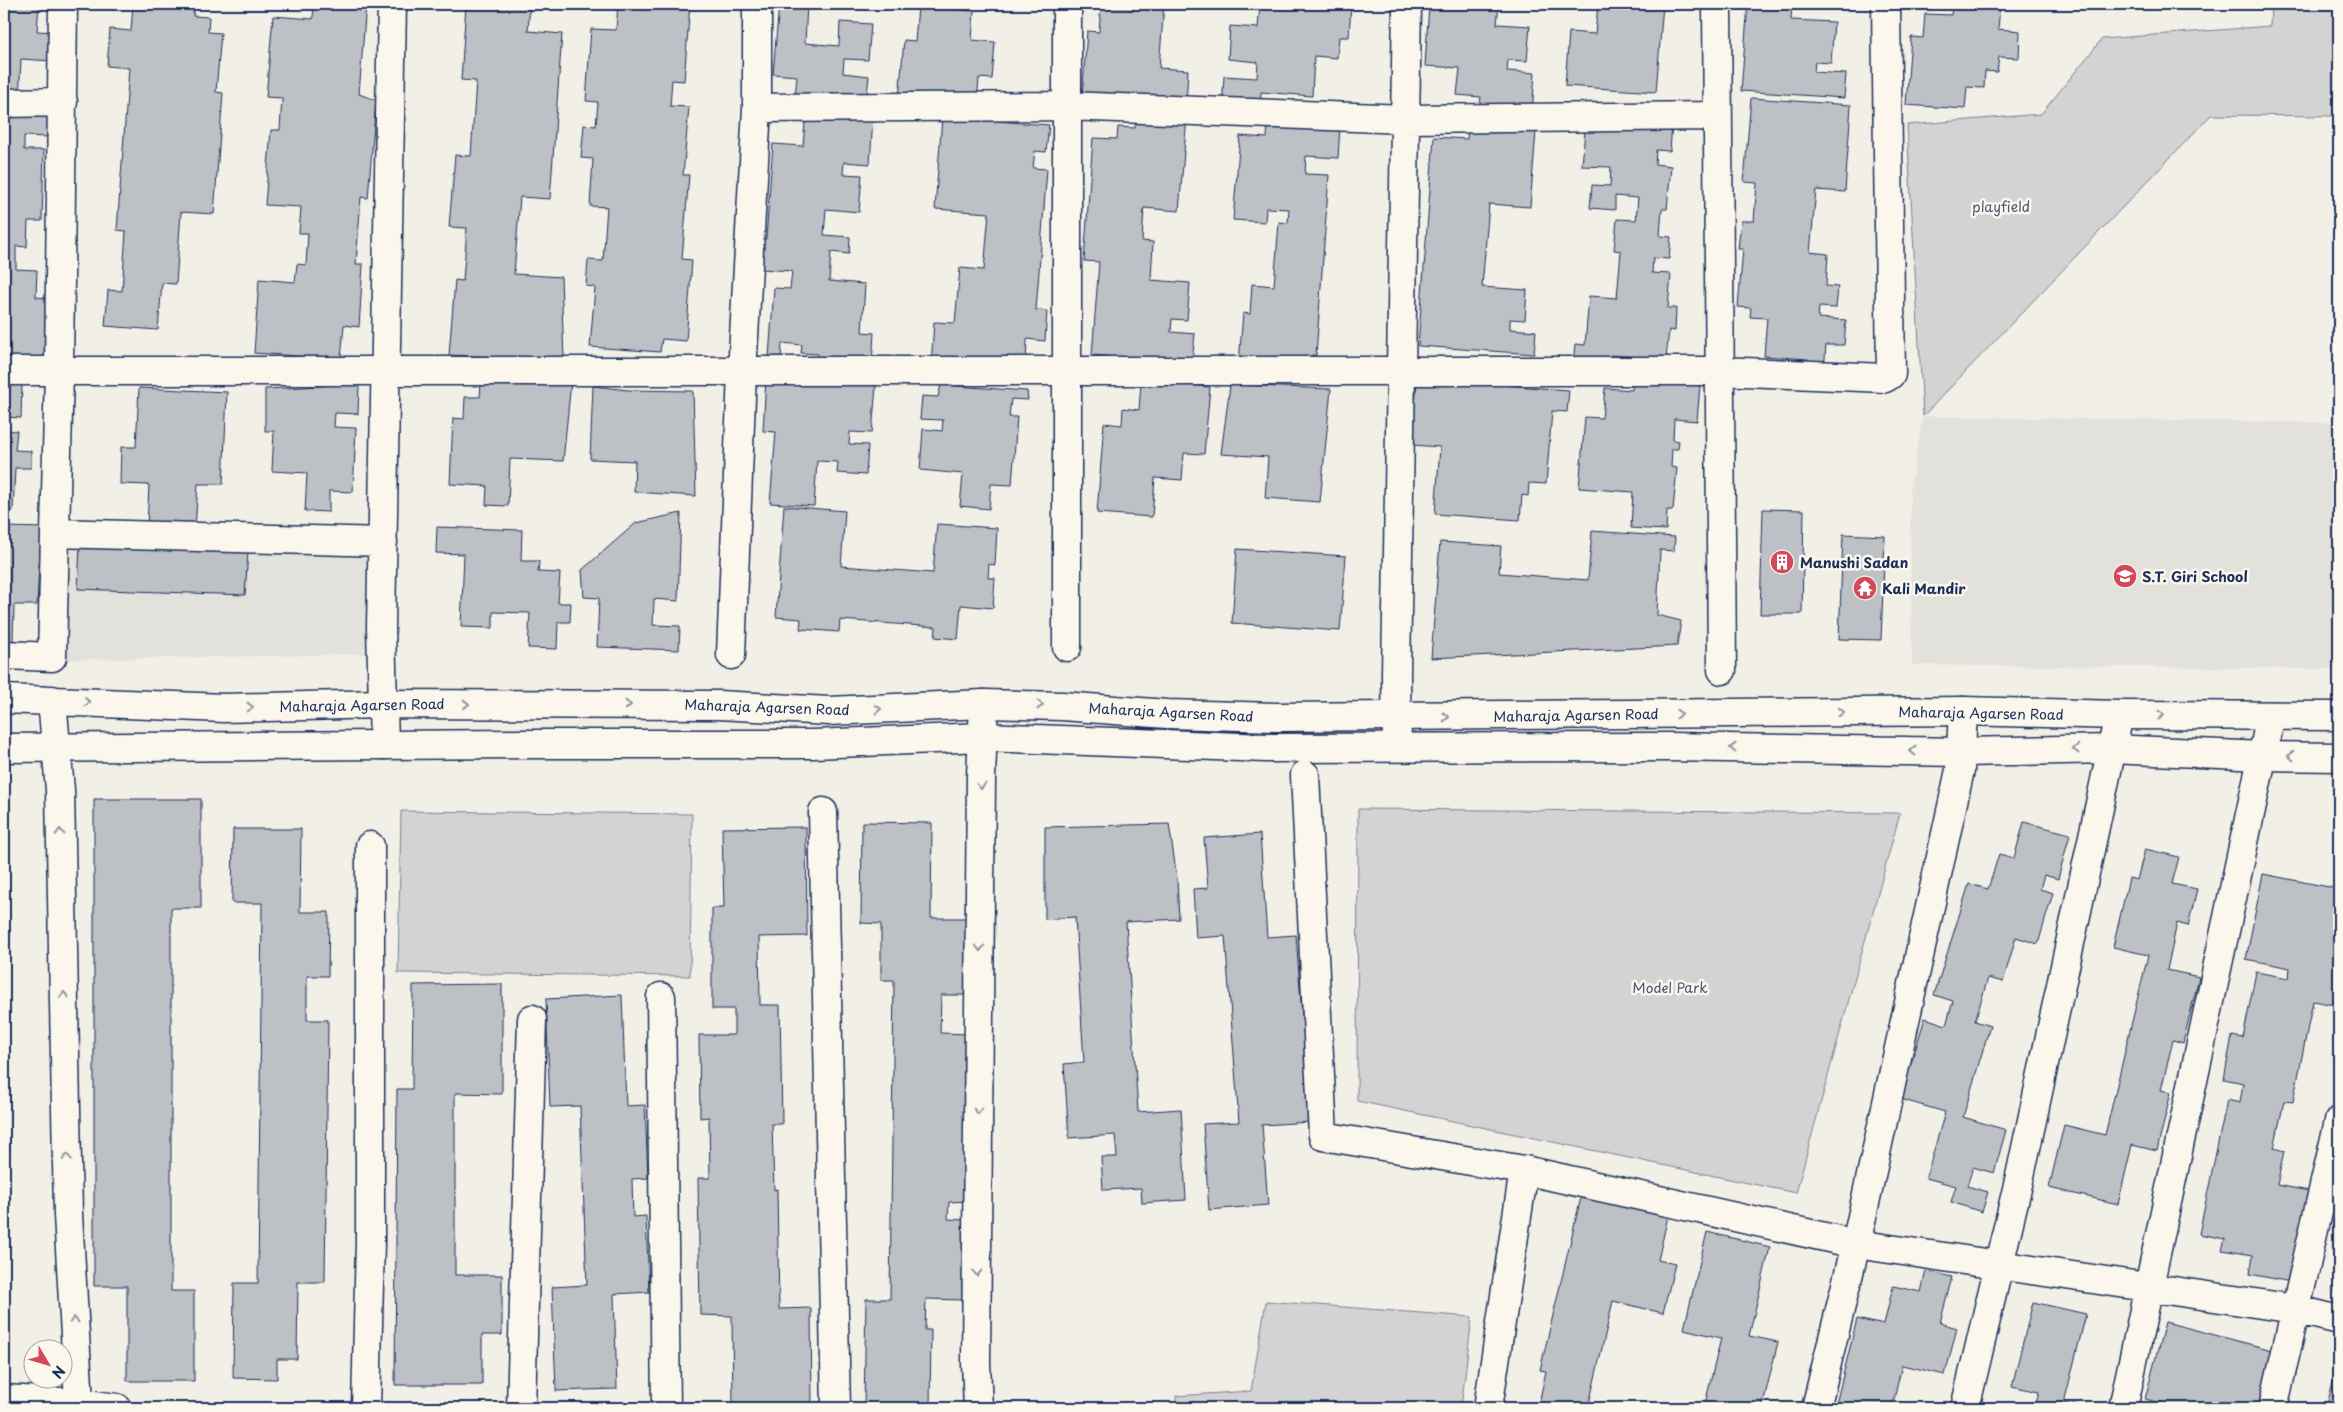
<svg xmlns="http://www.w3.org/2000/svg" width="2343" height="1412" font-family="'Playpen Sans',sans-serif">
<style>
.built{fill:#e2e1dc}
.green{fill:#d2d3d2;stroke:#768198}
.building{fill:#bdc0c4;stroke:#1b2f5e}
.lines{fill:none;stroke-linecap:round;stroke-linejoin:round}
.minor-casing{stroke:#1b2f5e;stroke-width:31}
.tertiary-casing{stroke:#1b2f5e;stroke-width:31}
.minor{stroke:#fbf7ec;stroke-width:28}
.tertiary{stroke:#fbf7ec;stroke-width:28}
.oneway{stroke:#8b93a5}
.labels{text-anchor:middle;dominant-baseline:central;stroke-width:5;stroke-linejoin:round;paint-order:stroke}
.park-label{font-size:14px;fill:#49587b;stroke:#fbf7ec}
.poi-label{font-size:14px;font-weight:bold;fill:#1b2f5e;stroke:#fbf7ec;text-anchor:start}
.street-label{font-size:14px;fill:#1b2f5e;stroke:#fbf7ec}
</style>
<rect width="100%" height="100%" fill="#f2efe6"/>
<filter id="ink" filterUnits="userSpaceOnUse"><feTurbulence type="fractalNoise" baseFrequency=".02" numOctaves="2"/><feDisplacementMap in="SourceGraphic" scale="10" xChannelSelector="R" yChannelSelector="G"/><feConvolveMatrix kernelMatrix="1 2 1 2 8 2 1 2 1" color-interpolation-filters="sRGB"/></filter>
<g filter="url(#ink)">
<path class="built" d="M1923 416 2339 423V669L1912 665 1910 487Z
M61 541 367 549 366 654 58 660Z"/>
<path class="green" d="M2271 4H2339V116L2211 115 1923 416 1907 125 2041 114 2102 39 2270 26Z
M1358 809 1900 813 1796 1193 1357 1101Z
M401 811 692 814 690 976 398 973Z
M1266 1301 1472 1317 1461 1408H1176V1396L1251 1391Z"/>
<path class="building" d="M4 4H39L37 31 54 32 52 61 21 59 19 100 4 99Z
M133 4H194L193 16 209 17 208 32 221 33 216 92 223 93 214 214 181 212 176 284 162 283 158 330 105 326 108 290 122 291 126 231 117 230 129 68 107 66 110 29 131 31Z
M314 4H366L359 94 376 100 368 198 361 197 356 264H363L359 327 344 325 341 359 254 353 259 279 295 282 297 264 306 265 308 233H299L301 207 265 205 271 130H280L282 98 266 97 273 16 313 19Z
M466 4H530L528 31 562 34 550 199 520 197 514 274 561 277 564 359 449 355 455 280 463 281 467 228 449 227 455 155 471 156 476 81 461 80Z
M618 4H690L684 81 672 80 670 106 689 107 683 175H689L682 259 692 260 686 341 662 339 660 352 590 347 595 287 586 286 588 260 603 261 607 207 590 206 593 159 581 158 584 125 596 126 598 102 586 101 591 29 616 30Z
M779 4H807L805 43 839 46 840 22 871 24 868 60 844 59 843 73 869 76 866 103 795 98 797 76 773 74Z
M1101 4H1164L1159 68 1188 70 1186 105 1082 98 1087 31 1099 32Z
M1260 4H1351L1349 37H1339L1337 58 1314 56 1312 96 1261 92 1260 111 1222 108 1224 76 1257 78 1258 62 1228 59 1230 26 1258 28Z
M1429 4H1499L1497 24 1530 26 1527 61 1508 60 1507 71 1535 73 1532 113 1479 109 1481 97 1457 95 1460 68 1425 66Z
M1598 4H1663L1656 92 1565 86 1569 32 1595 34Z
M1748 4H1792L1791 20 1834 22 1831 63 1815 62 1814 72 1846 74 1844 98 1741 91Z
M1952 4 2000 6 1998 29 2020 31 2019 58 1999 57 1997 72 1985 71 1984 88 1967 87 1965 109 1906 105 1911 37 1923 38 1925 14 1951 15Z
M918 7 974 11 972 40 995 42 992 79 979 78 977 104 899 98 904 40 915 41Z
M1751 98 1851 105 1845 192 1816 190 1810 252 1828 254 1826 286 1838 287 1836 308 1819 307 1818 318 1846 320 1844 345H1826L1824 371 1807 370 1808 359 1764 356 1767 318 1750 317 1751 308 1738 307 1743 249H1738L1741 221H1754L1757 183 1744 182Z
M4 105 50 107 49 137 24 136V150H44L42 221H28L27 247 16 246V269L37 270 36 297 46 298 44 360 4 359Z
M806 112 873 117 870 164 844 162 843 174 862 175 859 212 826 209 824 235 850 237 849 254 831 252 829 281 865 284 862 332 874 333 872 365 817 361 818 354 801 353 802 345 782 343 781 359 769 357 774 288 790 289 792 271 760 269 762 238 766 239 773 144 803 146Z
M1136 113 1187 117 1179 211 1144 208 1142 241 1153 242 1151 280 1190 283 1187 320 1172 319 1171 332 1195 334 1192 362 1092 355 1099 262 1084 261 1093 138 1117 139 1118 127 1135 128Z
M942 117 1049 125 1046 152 1035 151 1033 168 1047 169 1036 310 1047 311 1045 341 1027 339 1026 364 931 365 934 322 955 323 960 268 984 270 989 213 935 209Z
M1586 118 1672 124 1670 151 1656 150 1655 164 1671 166 1667 209H1662L1660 236 1671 237 1669 259 1653 258 1652 273 1671 274 1668 308H1676L1675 331 1669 330 1666 359 1611 355 1610 366 1573 364 1575 344 1585 345 1589 296 1617 298 1621 251 1614 250 1617 219 1636 220 1638 198 1615 196V210L1590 208 1592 185 1610 186 1611 167 1582 166Z
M1268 121 1340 126 1338 158 1306 156 1305 174 1329 175 1316 355H1312L1311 370 1239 363 1243 313 1250 314 1252 284 1274 286 1279 222 1288 223 1289 209 1266 208 1265 222 1233 220 1240 136 1267 138Z
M1468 126 1536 131 1530 207 1489 204 1482 287 1527 290 1525 320 1510 319V329L1536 331 1534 354 1418 346 1434 137 1467 139Z
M766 378 876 386 872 433 850 432 849 444 868 445 866 475 837 473 838 462 817 461 814 506 770 503 776 432 763 431Z
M1417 379 1569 390 1567 412 1552 411 1546 484 1529 483 1528 496 1522 495 1520 520 1435 514 1440 447 1412 445Z
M1633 381 1700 386 1697 421 1674 419 1673 440 1679 441 1678 449H1672L1671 467 1677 468 1673 510H1667L1666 530 1631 528 1633 492 1579 488 1585 417 1602 418 1605 388 1632 390Z
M481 382H571L563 461 510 459 508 506 486 505 487 486 450 484 453 418 464 419 465 397H480Z
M1141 382 1210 387 1204 454 1184 453 1182 480 1155 478 1152 517 1097 513 1104 423 1122 425 1123 408 1139 410Z
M4 384H22L21 418 6 417 5 430 17 431 15 450 31 451V468H15L13 511H4Z
M359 384 358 414 335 413 334 427 356 428 353 492 329 491V512L305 511 307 473 272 471 274 431H265V389Z
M941 385 1027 391 1028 400 1011 399 1009 417H1017L1012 485 991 484 989 509 960 506 963 474 920 470 923 429 942 431 943 420 920 419 922 396 938 397Z
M1230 385 1331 389 1320 502 1265 498 1268 457 1221 454Z
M593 386 628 390 693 391 696 496 634 492 635 461 590 459Z
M139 388 227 392 223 484H198L195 529 147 527 149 485 120 484 121 447H136Z
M784 506 845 511 841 566 933 573 937 524 997 528 995 565 989 564 988 578H995L993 608 961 605 958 639 935 637 936 627 840 620 839 632 800 629 801 619 776 617Z
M1763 509 1804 510 1802 614H1760Z
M681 513 678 601 654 599 653 625 680 626 679 650 597 647 599 598 584 597 582 570 636 523Z
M4 527 46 528 44 564H39L37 605H14L13 642H4Z
M437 527 522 530 521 561H539L538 572 560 573 558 603H571L570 622H558L557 649 528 648 530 613 493 612V628L461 627 464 554 436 553Z
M1592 531 1675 537 1674 551 1660 550 1657 615 1681 621 1677 646 1431 658 1440 542 1501 546 1499 573 1588 580Z
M1843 534 1885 536 1881 640 1839 639Z
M80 545 248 551 245 595 78 589Z
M1237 549 1346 556 1340 631 1232 623Z
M94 799H201V908H171V1291H194V1381H127V1286H94Z
M862 822 932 823 931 918H967L966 995H941L940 1033 970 1034 968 1201 949 1202 948 1219 964 1220 962 1300 926 1299 925 1330H931L930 1408H864L866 1299H890L894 980H881V924L861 923Z
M2024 822 2070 834 2058 879 2044 875 2040 889 2053 893 2038 944 2016 937 2003 982 1988 978 1975 1021 1990 1026 1963 1117 2006 1130 1994 1173 1973 1167 1967 1186 1988 1192 1982 1212 1951 1202 1956 1186 1926 1178 1945 1112 1900 1099 1925 1018 1946 1025 1953 1001 1934 995 1969 884 1988 889 1999 854 2014 858Z
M1169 824 1177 878 1179 919 1126 922 1138 1112 1181 1109 1186 1200 1142 1203 1141 1188 1103 1190 1101 1157H1117L1115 1135 1069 1138 1064 1064 1084 1062 1075 917 1045 919V827Z
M806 827 807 936 759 937 760 1005H780L782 1124H772L774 1190 777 1189 779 1309 811 1308 812 1408H733L732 1316 700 1315 698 1178H710L709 1117 700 1118 699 1035H734V1009H712V908H724L722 828Z
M233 829H301L300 912H329L328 976H307V1020H328L325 1282H298L297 1359H277V1379L233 1378 234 1283H258L262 903H232Z
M1260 834 1267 937 1296 935 1310 1122 1262 1125 1268 1205 1209 1210 1203 1124 1239 1122 1225 936 1196 938 1193 889 1208 888 1204 838Z
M2145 849 2179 857 2172 884 2197 889 2188 926 2177 923 2167 970 2199 977 2183 1043 2173 1040 2161 1090 2171 1092 2157 1151 2132 1145 2118 1204 2049 1188 2064 1125 2105 1135 2148 955 2113 947 2129 878 2137 880Z
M2263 874 2339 889V1006L2313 1001 2293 1102 2284 1101 2274 1148 2284 1151 2277 1185 2309 1191 2291 1282 2250 1274 2253 1255 2222 1250 2225 1239 2199 1234 2227 1100 2240 1103 2243 1083 2224 1079 2232 1036 2243 1038 2256 972 2289 978 2290 968 2246 959Z
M502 984V1094L455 1093V1275H502V1335H482V1385H395L397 1089H412L413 985Z
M622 995 626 1106 645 1105 648 1178 632 1179 633 1217 646 1216 649 1292 614 1294 617 1389 556 1391 552 1287 587 1285 580 1106 550 1107 546 999Z
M1582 1193 1669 1212 1658 1260 1675 1264 1663 1313 1613 1301 1588 1408H1538L1546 1371 1540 1370Z
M1707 1232 1770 1247 1749 1336 1778 1342 1762 1408H1704L1721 1338 1684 1329Z
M2339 1236V1257H2335Z
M1926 1271 1952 1277 1940 1323 1957 1328 1945 1375 1902 1365 1892 1408H1835L1857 1319 1884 1325 1893 1286 1921 1292Z
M2339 1271V1293L2335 1292Z
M2033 1302 2086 1314 2064 1403 2088 1408H2035L2039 1392 2012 1386Z
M2165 1322 2276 1351 2262 1408H2167L2168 1405 2145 1399Z
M2335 1376 2339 1377V1408H2326Z"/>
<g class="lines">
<g class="minor-casing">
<path id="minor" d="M1067 4V647
M1717 4 1722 670
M4 103 63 102
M757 108 1067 106 1405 119 1718 116
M4 371H1720L1885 378 1891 374 1886 4
M55 533 383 542
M4 655 52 657 59 371 63 4
M731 655 742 372 757 108V4
M52 700 60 790 68 1215 79 1403
M384 745 381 627 392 4
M1397 746 1396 674 1407 4
M1305 775 1323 1136 1524 1170 1856 1244 2295 1309 2339 1320
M823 812 836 1408
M661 997 666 1408
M4 1399 79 1403 117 1408
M366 1408 370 1241V846
M521 1408 532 1019
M978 1408 976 1363 981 777 984 704
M1488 1408 1524 1170
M1816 1408 1856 1244 1960 770 1963 711
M1965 1408 2020 1176 2119 715
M2123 1408 2271 716
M2273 1408 2339 1121"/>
</g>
<g class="tertiary-casing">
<path id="tertiary" d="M4 699 224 708 382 704 718 705 829 711 984 704 1062 706 1167 714 1277 717 1963 711 2119 715 2339 716
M4 748 521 744H813L983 737 1266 748 1668 747 1961 752 2111 749 2263 756 2339 757"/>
</g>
<use href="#minor" class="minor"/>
<use href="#tertiary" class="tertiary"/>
</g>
<defs><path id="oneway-chevron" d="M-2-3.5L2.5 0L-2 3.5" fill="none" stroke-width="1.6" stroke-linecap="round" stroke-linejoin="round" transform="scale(1.25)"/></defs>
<g class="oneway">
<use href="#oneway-chevron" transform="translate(87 702) rotate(2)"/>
<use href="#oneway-chevron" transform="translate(466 704)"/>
<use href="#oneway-chevron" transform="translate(628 705)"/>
<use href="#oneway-chevron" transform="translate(1040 705) rotate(1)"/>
<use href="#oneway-chevron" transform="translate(250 707) rotate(-1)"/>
<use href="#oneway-chevron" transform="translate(878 709) rotate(-3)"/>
<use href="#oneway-chevron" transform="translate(1841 712) rotate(-1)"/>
<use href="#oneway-chevron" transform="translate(1679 714) rotate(-1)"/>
<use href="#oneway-chevron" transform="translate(2161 715)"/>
<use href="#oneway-chevron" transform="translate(1446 717) rotate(-1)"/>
<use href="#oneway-chevron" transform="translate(1733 748) rotate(-179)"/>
<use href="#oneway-chevron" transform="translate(2076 749) rotate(179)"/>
<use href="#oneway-chevron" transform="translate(1913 751) rotate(-179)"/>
<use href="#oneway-chevron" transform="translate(2291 756) rotate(-180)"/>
<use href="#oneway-chevron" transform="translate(981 786) rotate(90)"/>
<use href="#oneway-chevron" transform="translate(60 832) rotate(-91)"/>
<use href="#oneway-chevron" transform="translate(980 948) rotate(90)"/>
<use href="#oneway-chevron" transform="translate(64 995) rotate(-91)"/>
<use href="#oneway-chevron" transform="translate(978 1111) rotate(90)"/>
<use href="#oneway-chevron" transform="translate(67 1157) rotate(-91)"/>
<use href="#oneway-chevron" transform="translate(977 1273) rotate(90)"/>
<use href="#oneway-chevron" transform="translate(74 1320) rotate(-93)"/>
</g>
</g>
<defs>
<g id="building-disc" transform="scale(1.25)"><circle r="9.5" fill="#d1495b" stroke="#fbf7ec"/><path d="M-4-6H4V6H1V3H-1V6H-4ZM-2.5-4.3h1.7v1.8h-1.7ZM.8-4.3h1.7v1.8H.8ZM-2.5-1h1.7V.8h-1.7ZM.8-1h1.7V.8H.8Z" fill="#fff"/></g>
<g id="school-disc" transform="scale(1.25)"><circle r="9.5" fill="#d1495b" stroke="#fbf7ec"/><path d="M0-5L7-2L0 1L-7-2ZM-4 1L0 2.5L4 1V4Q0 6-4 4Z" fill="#fff"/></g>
<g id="temple-disc" transform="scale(1.25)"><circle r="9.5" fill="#d1495b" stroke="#fbf7ec"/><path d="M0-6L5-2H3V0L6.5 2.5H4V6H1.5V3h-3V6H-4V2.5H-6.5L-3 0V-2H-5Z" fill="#fff"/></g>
</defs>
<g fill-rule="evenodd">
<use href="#building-disc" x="1782" y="562"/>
<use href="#school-disc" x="2125" y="576"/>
<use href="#temple-disc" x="1865" y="588"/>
</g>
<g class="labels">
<g class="park-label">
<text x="2001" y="206">playfield</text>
<text x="1670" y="987">Model Park</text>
</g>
<g class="poi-label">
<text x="1800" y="562">Manushi Sadan</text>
<text x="2142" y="576">S.T. Giri School</text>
<text x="1882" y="588">Kali Mandir</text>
</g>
<g class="street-label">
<text transform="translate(362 705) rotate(-1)">Maharaja Agarsen Road</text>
<text transform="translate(767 707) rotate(2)">Maharaja Agarsen Road</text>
<text transform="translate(1171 712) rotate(3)">Maharaja Agarsen Road</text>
<text transform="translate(1981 713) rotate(1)">Maharaja Agarsen Road</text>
<text transform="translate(1576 715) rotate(-1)">Maharaja Agarsen Road</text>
</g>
</g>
<rect width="2343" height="1412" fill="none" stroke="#fbf7ec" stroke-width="20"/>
<rect x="10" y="10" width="2323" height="1392" fill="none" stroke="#1b2f5e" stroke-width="2" filter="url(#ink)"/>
<g transform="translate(48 1364) rotate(128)"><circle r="24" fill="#fbf7ec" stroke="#a1a7b3"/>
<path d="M0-4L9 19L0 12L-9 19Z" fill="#d1495b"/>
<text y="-8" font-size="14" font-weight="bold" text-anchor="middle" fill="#1b2f5e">N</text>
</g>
</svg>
